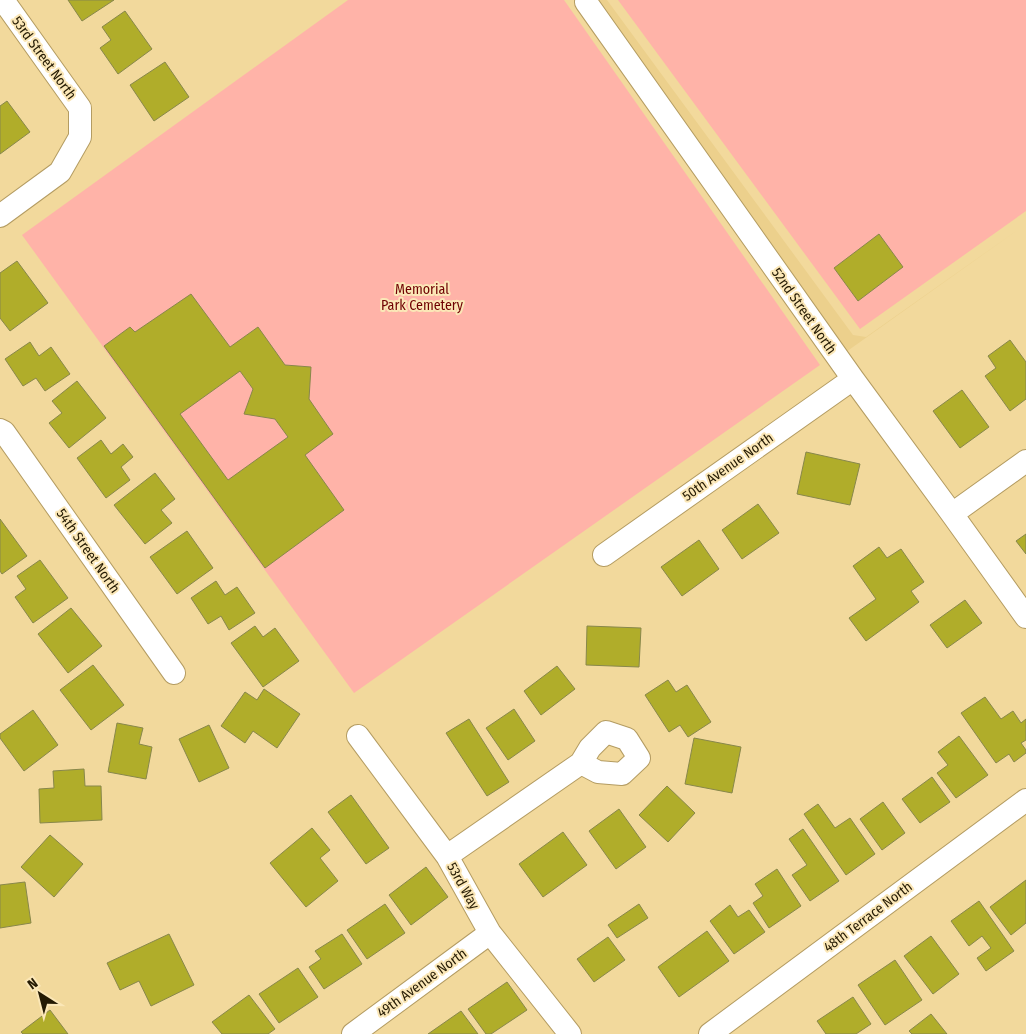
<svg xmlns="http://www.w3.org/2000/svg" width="1026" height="1034" font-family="'Fira Sans Condensed',sans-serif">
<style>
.built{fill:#ecd08c}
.green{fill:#ffb3a8}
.building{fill:#b0ad2a;stroke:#88874b;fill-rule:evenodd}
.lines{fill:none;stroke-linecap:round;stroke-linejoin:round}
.street-casing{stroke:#b49c62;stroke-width:24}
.street{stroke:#fff;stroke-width:22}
.labels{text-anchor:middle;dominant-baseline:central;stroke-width:4;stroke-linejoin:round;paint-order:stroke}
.street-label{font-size:14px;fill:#241a03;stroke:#fbe7b7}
.park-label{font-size:14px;fill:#6f0002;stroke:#fbe7b7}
</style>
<rect width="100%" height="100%" fill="#f2d99c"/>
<path class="built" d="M597 0H607L853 335 866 337 1026 224 846 352Z"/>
<path class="green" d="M348 0H564L820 365 354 693 22 235Z
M618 0H1026V211L860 329Z"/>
<path class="building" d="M68 0H114L82 21Z
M125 11 152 49 118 74 100 48 111 40 102 27Z
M165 62 189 97 154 121 130 85Z
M7 101 30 132 0 154V106Z
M879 234 903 267 858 301 834 268Z
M17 261 48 303 10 331 0 318V273Z
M191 294 230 347 258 327 285 365 311 367 309 399 333 434 305 455 344 510 265 568 104 346 130 327 135 332ZM240 371 253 389 244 414 275 419 288 437 228 480 180 414Z
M1010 340 1026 362V399L1010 411 985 376 996 368 988 356Z
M30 342 39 356 51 347 70 374 45 391 36 378 23 386 5 359Z
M77 381 106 418 69 448 49 423 62 413 52 401Z
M962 390 989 427 960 448 933 411Z
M101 440 111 454 123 444 133 457 121 467 130 480 106 498 77 458Z
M806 452 860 464 850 505 797 494Z
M155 473 175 499 161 510 172 523 145 544 114 505Z
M758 504 779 533 742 559 722 530Z
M0 519 27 556 2 574 0 571Z
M187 531 213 568 177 594 150 557Z
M1026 534V554L1016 541Z
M699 540 719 569 682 596 661 567Z
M879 547 887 558 901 549 924 582 911 591 919 602 866 641 849 618 876 599 853 566Z
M40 560 68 598 33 623 15 597 26 589 17 576Z
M216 581 225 595 237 587 255 613 229 630 221 616 208 624 191 598Z
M965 600 982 623 947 648 930 625Z
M71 608 102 646 68 673 38 634Z
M255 626 263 637 275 628 299 661 263 687 231 643Z
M587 626 641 628 639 667 586 665Z
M93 665 124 705 91 730 60 690Z
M557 666 575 689 541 715 524 691Z
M668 680 676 692 687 685 711 722 688 737 680 725 669 732 645 695Z
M264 689 300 714 277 748 253 731 245 743 221 726 245 692 257 700Z
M985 697 1001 719 1013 711 1021 723 1026 719V740L1021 743 1026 750V753L1014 762 1009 754 996 763 961 713Z
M514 709 535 741 508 760 486 728Z
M33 710 58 745 24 771 0 738V734Z
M469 719 509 782 487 796 446 733Z
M117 723 143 728 139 744 152 747 146 779 108 772Z
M209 725 229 768 199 782 179 739Z
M959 736 988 775 956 798 937 773 948 765 938 752Z
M694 738 741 747 732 793 685 784Z
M84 769 85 786H101L102 820 40 823 39 789 54 788 53 771Z
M932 777 950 802 920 823 902 799Z
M667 786 695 813 668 842 639 815Z
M351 795 389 848 366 864 328 812Z
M883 802 905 833 882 850 860 819Z
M818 804 835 828 850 818 875 854 846 875 804 814Z
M619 809 646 847 616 869 589 831Z
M312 828 330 850 320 858 338 881 306 907 270 863Z
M803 829 839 881 810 901 792 875 807 865 789 839Z
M563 832 587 865 543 897 519 864Z
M50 835 83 864 54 897 21 867Z
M426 867 448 897 411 925 389 895Z
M777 869 801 906 769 928 753 903 763 896 755 884Z
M1026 880V923L1011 935 990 907Z
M25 882 31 923 0 928V885Z
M979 901 1014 951 986 971 977 958 991 948 982 936 969 946 951 921Z
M385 904 405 933 367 959 347 930Z
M639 904 648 918 617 938 608 925Z
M730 905 738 917 749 910 765 932 734 954 710 921Z
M707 931 729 961 679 997 658 967Z
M169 934 194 985 151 1006 139 981 120 990 107 963Z
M342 934 362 964 324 989 309 967 321 959 315 951Z
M931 936 959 974 933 994 904 956Z
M608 937 625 960 594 982 577 959Z
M895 960 922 1000 885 1025 858 985Z
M298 968 318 997 279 1023 259 994Z
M507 982 527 1010 491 1034H486L468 1009Z
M249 995 275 1029 268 1034H222L212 1022Z
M853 997 871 1024 856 1034H826L817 1021Z
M50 1010 68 1034H23L21 1032Z
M461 1011 478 1034H428Z
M931 1014 947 1034H912L909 1031Z"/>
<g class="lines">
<g class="street-casing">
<path id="street" d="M586 2 853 379 952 514 1026 617
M0 216 60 172 80 137V108L3 0
M0 430 4 432 174 673
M952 514 1026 461
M604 555 853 379
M358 736 447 856 490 933 570 1034
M447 856 581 763 590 748 606 732 627 739 639 758 622 774 598 772 581 763
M353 1034 490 933
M710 1034 1026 800"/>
</g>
<use href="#street" class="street"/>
</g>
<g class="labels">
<g class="street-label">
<text transform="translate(44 58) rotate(54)">53rd Street North</text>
<text transform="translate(804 311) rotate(55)">52nd Street North</text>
<text transform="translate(728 467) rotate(-35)">50th Avenue North</text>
<text transform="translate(88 551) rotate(55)">54th Street North</text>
<text transform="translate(463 886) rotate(61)">53rd Way</text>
<text transform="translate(868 917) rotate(-37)">48th Terrace North</text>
<text transform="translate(422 983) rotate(-36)">49th Avenue North</text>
</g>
<g class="park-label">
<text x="422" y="289">Memorial<tspan x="422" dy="16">Park Cemetery</tspan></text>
</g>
</g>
<g transform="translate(40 994) rotate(324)" stroke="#fbe7b7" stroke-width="4" paint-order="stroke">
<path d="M0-4L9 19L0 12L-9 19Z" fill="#241a03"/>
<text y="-8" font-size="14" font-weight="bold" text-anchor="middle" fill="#241a03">N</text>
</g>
</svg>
